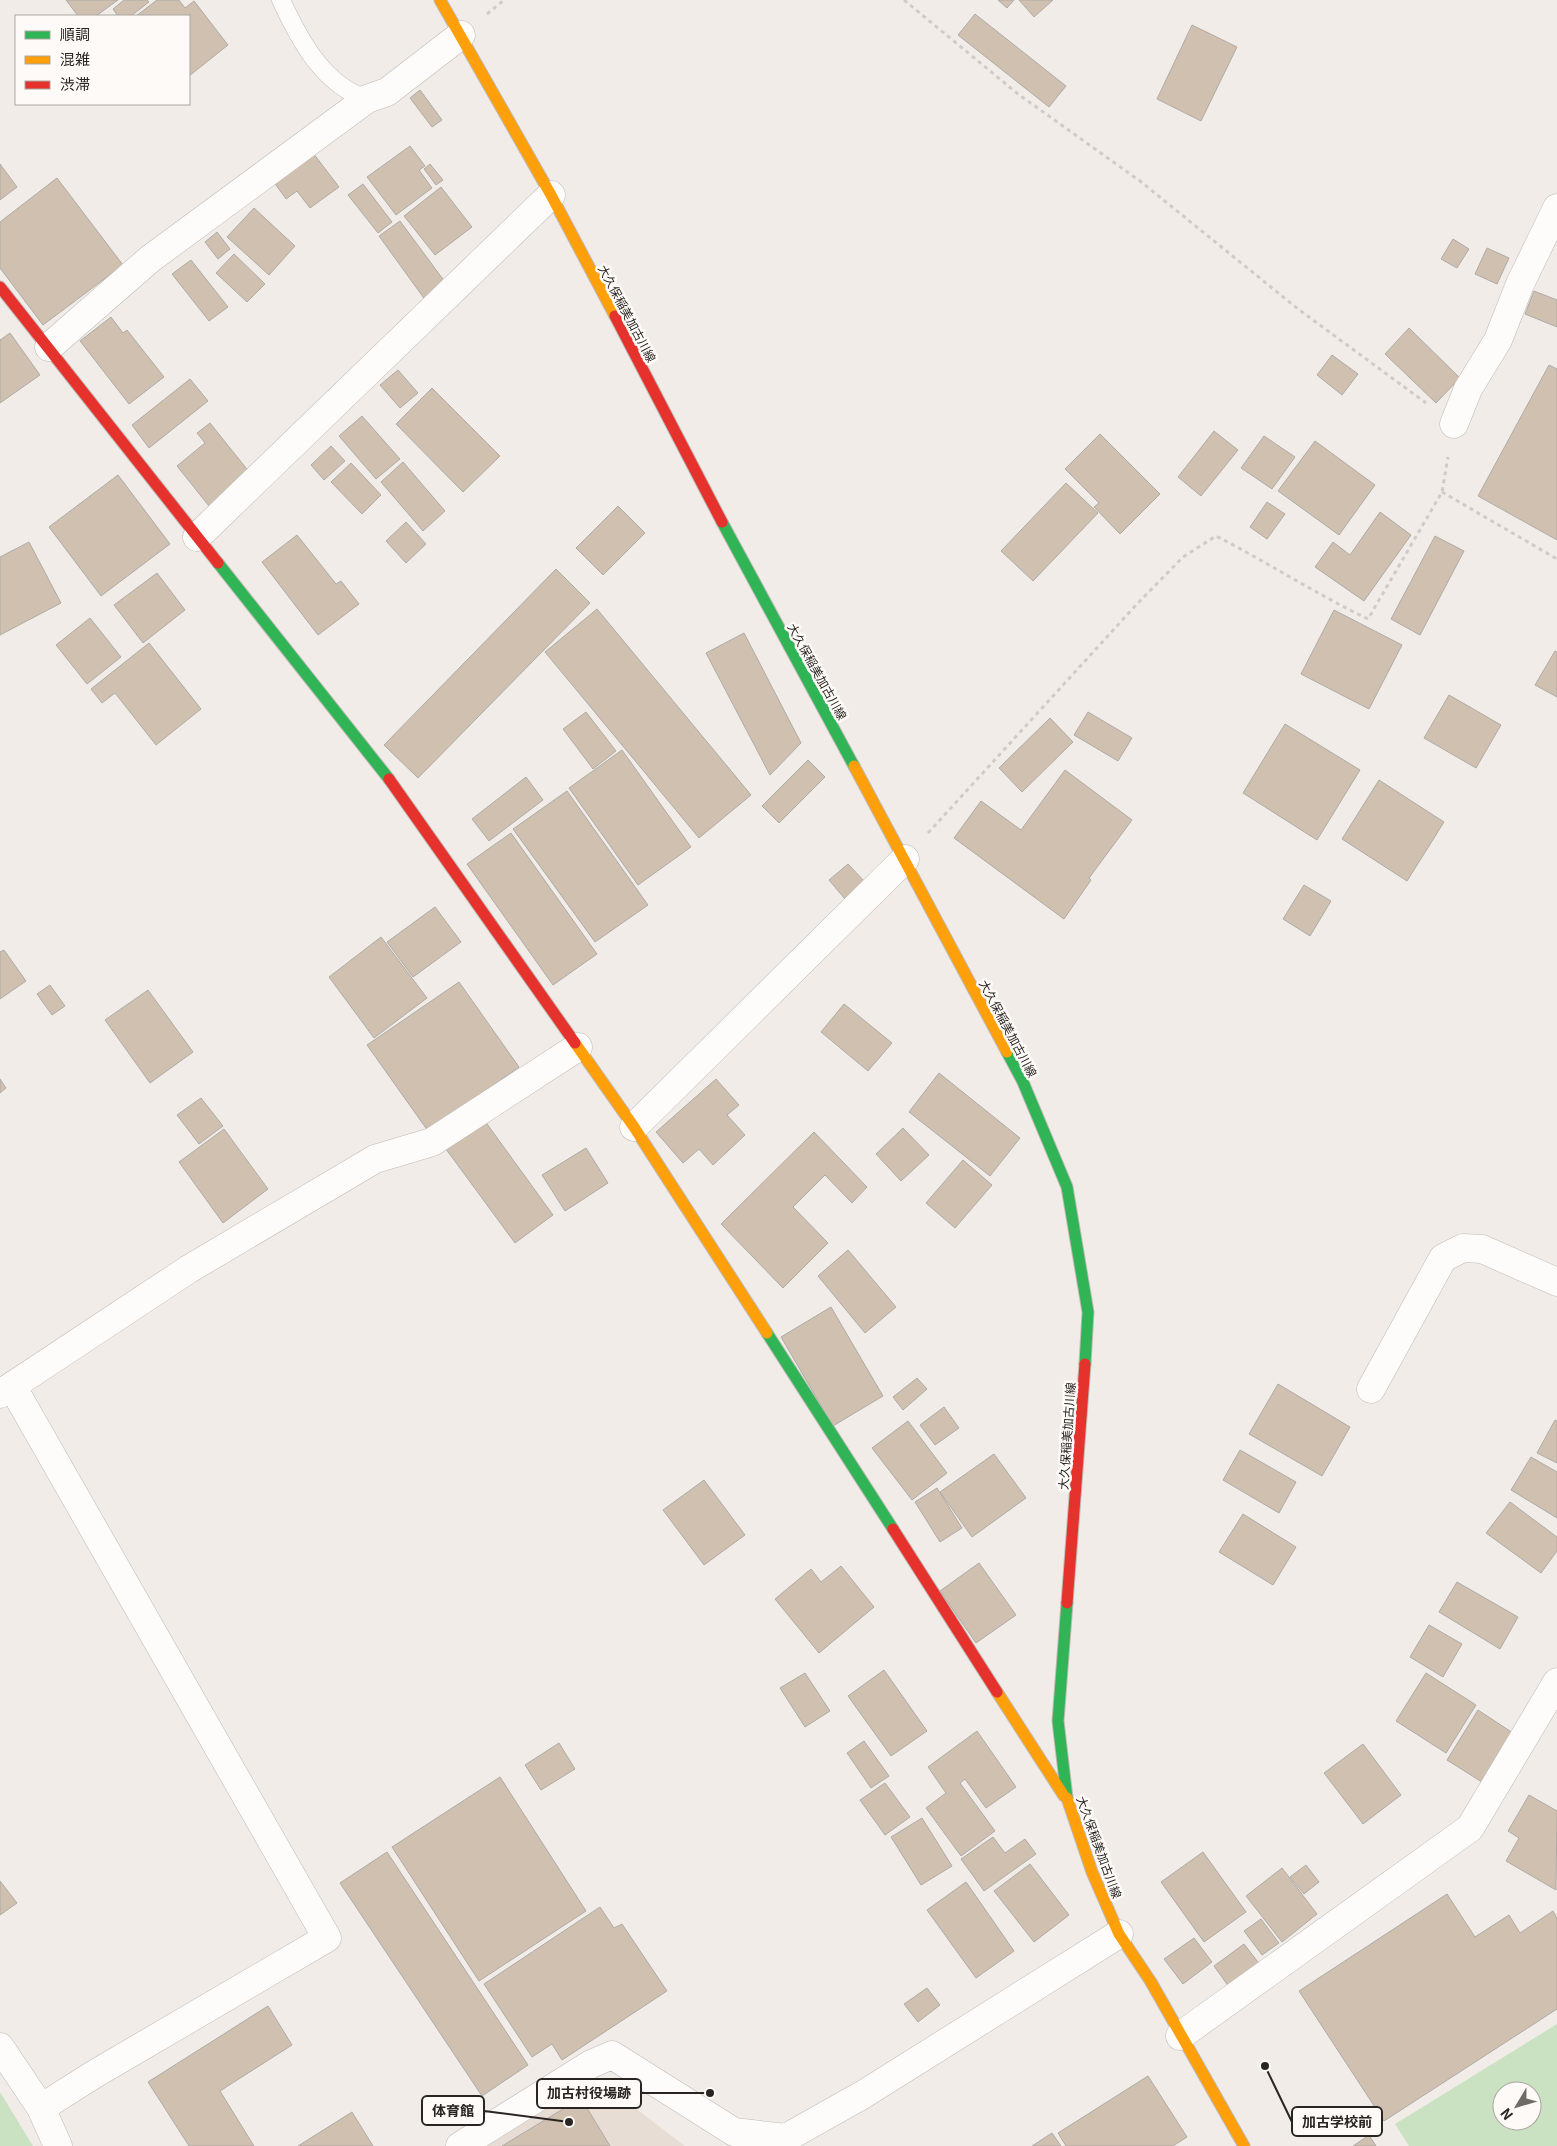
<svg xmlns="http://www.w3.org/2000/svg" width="1557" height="2146" font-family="Georgia,'Noto Sans JP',serif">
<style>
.built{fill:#e7ddd4}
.green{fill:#cae2c2;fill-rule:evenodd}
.building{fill:#d0c0af;stroke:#aeaba7}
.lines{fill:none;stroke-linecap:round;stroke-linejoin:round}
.lane-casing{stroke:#bebab7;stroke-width:19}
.street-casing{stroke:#bebab7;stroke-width:29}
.fast-casing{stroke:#bebab7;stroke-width:13}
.slow-casing{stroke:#bebab7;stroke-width:13}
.jam-casing{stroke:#bebab7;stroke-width:13}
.path{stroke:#cecccb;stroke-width:3;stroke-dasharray:4 4;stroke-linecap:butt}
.lane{stroke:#fdfcfb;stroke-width:18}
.street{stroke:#fdfcfb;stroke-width:28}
.fast{stroke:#30b455;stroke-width:11}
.slow{stroke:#ff9f0a;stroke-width:11}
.jam{stroke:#e5322d;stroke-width:11}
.labels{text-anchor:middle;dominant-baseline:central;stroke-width:5;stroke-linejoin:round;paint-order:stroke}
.street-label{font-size:12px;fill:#292522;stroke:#fefaf7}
.leader{fill:none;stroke:#292522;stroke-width:2}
.callout-dot{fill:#292522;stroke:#fefaf7;stroke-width:2}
.callout{fill:#fefaf7;stroke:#292522;stroke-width:2}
.callout-label{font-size:14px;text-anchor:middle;font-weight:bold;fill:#292522}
</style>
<rect width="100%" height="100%" fill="#f1ece7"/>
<path class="built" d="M606 2086 685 2146H483L576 2087Z"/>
<path class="green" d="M1557 2024V2146H1409L1395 2124ZM1502 2091H1532V2121H1502Z
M0 2092 33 2146H0Z"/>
<path class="building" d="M66 0H118L96 16H78Z
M124 0H147L149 2 131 16H118L113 9Z
M157 0H179L185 8 194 1 228 45 189 76V16H136Z
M998 0H1014L1007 8Z
M1019 0H1053L1034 17Z
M975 14 1066 86 1049 107 958 35Z
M1192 25 1237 47 1201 121 1157 99Z
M420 90 442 120 432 127 410 98Z
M410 146 425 166 419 170 432 188 396 215 367 177Z
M310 149 339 187 310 208 297 191 286 199 271 178Z
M0 164 17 187 0 200Z
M430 164 443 180 436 185 424 169Z
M57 178 123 265 43 325 0 268V222Z
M363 184 392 222 378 233 348 195Z
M441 187 472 227 435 255 404 216Z
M254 208 295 246 269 275 227 237Z
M400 221 448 286 426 301 379 236Z
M217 232 230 249 218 259 205 242Z
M1453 239 1469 249 1457 268 1441 259Z
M1487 248 1509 258 1497 284 1475 274Z
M234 254 265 284 247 302 216 273Z
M191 260 228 307 209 321 172 274Z
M1534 291 1557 300V327L1525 314Z
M111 317 123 333 127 330 164 377 129 404 80 341Z
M1409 328 1460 378 1436 403 1385 354Z
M10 333 40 375 0 403V340Z
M1332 355 1358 374 1342 395 1317 375Z
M1549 365 1557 369V540L1478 496Z
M398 370 418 393 400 408 380 385Z
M190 379 208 401 149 448 132 425Z
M432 388 500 456 463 492 396 424Z
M362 416 400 459 376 479 339 436Z
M210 423 250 473 209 506 177 466 205 443 197 433Z
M1214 431 1238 450 1201 496 1178 477Z
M1100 434 1160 494 1120 534 1094 507 1099 503 1065 469Z
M1264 436 1295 457 1272 489 1241 468Z
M1315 441 1375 485 1339 535 1278 491Z
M331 446 345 461 324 480 311 465Z
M403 462 445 511 423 531 381 482Z
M351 463 381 495 362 514 331 482Z
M118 475 170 544 101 596 49 527Z
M1066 483 1098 513 1033 581 1001 551Z
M1267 502 1285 514 1267 539 1250 527Z
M618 506 645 533 603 575 576 548Z
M1380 512 1411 535 1364 601 1315 567 1333 542 1350 555Z
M406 522 426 544 406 563 386 541Z
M297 535 336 584 341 581 359 604 318 635 262 562Z
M1435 536 1464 551 1420 635 1391 619Z
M29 542 61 603 0 635V557Z
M556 569 590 603 418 778 384 745Z
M157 573 185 610 143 643 114 605Z
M597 609 751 795 699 838 545 652Z
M1334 610 1402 645 1369 709 1301 674Z
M90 618 121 657 87 684 56 645Z
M744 633 801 743 770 775 706 653Z
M149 643 201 709 156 745 115 693 102 703 91 689Z
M1555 651 1557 652V697L1535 685Z
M1449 695 1501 725 1476 768 1424 738Z
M586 712 616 751 593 769 563 729Z
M1088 712 1132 738 1118 761 1074 735Z
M1050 718 1073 742 1022 792 999 768Z
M1285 724 1360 770 1317 840 1243 793Z
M622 750 691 847 638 885 569 788Z
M808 760 825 777 779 823 762 806Z
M1065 770 1132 820 1089 878 1091 880 1064 919 954 838 981 801 1021 830Z
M526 777 543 800 489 841 472 819Z
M1379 780 1444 822 1407 881 1342 839Z
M567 791 648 905 595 942 513 829Z
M511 833 597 954 553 985 467 864Z
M848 864 865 882 845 899 829 880Z
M1304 885 1331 901 1310 936 1283 919Z
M435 907 461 942 413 977 387 942Z
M381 937 427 998 374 1038 329 977Z
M4 950 26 981 0 999V952Z
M459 982 519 1067 428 1131 367 1045Z
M50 985 65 1006 52 1015 37 994Z
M148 990 193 1052 150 1083 105 1020Z
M844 1004 892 1043 868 1071 821 1032Z
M939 1073 1020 1138 990 1176 909 1112Z
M0 1079 6 1088 0 1093Z
M716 1079 739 1105 727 1115 745 1135 713 1165 699 1149 683 1163 656 1132Z
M201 1098 223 1126 199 1144 177 1115Z
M482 1117 553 1215 515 1243 443 1145Z
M903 1128 929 1155 901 1181 876 1154Z
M224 1129 268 1189 223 1223 179 1162Z
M814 1132 867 1187 852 1203 825 1175 793 1207 828 1243 783 1288 721 1224Z
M586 1148 608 1183 565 1211 542 1175Z
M963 1160 992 1185 955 1228 926 1203Z
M848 1250 896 1307 865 1333 818 1276Z
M831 1307 883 1396 833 1426 781 1337Z
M917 1378 927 1389 903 1410 893 1397Z
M1278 1384 1350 1427 1322 1476 1249 1434Z
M944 1407 959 1428 935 1445 920 1425Z
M1555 1420 1557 1421V1463L1537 1453Z
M908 1421 947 1473 912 1500 872 1448Z
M1240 1450 1296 1482 1279 1513 1223 1480Z
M994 1454 1026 1498 972 1537 940 1492Z
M1531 1457 1557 1472V1518L1511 1490Z
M704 1480 745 1535 704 1565 663 1510Z
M937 1488 962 1528 940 1542 915 1502Z
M1510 1502 1557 1537V1551L1541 1573 1486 1533Z
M1243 1514 1296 1547 1273 1585 1219 1552Z
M979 1563 1016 1615 976 1643 940 1591Z
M841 1566 874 1607 819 1653 775 1599 811 1569 821 1582Z
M1457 1582 1518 1617 1500 1649 1439 1612Z
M1429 1625 1462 1644 1443 1677 1410 1657Z
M884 1670 927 1731 891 1756 848 1696Z
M805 1673 830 1711 805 1727 780 1688Z
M1426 1673 1476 1705 1446 1753 1396 1721Z
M1478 1710 1516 1735 1485 1784 1447 1760Z
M977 1731 1016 1787 986 1808 965 1779 960 1783 995 1831 961 1856 926 1808 946 1793 928 1767Z
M864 1741 889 1776 871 1788 847 1753Z
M559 1743 575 1769 541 1790 525 1765Z
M1363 1744 1401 1795 1363 1824 1324 1773Z
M500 1777 586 1911 479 1981 392 1847Z
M885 1783 910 1817 885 1835 860 1800Z
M1529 1795 1557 1811 1556 1890 1506 1861 1519 1838 1508 1831Z
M922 1818 952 1866 921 1885 891 1837Z
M993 1837 1005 1853 1025 1839 1036 1854 984 1891 961 1859Z
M387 1852 528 2065 482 2096 340 1883Z
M1203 1852 1246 1912 1204 1942 1161 1882Z
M1030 1864 1069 1915 1034 1942 994 1891Z
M1306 1865 1319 1882 1304 1894 1290 1877Z
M1282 1868 1317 1914 1282 1942 1246 1896Z
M0 1881 17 1903 0 1915Z
M966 1882 1014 1951 976 1978 927 1910Z
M1447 1894 1475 1937 1509 1915 1520 1933 1553 1911 1557 1918V2009L1384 2121 1299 1991Z
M600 1907 614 1928 622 1924 667 1991 562 2060 552 2044 532 2057 484 1984Z
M1261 1919 1279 1943 1262 1955 1244 1931Z
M1194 1938 1212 1962 1183 1984 1164 1959Z
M1244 1944 1265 1971 1234 1994 1214 1966Z
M927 1988 940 2005 918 2022 904 2004Z
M268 2006 292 2045 220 2091 254 2146H189L148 2082Z
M1148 2076 1187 2137 1173 2146H1066L1058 2133Z
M581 2098 610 2146H502Z
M352 2112 373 2146H298Z
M1052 2133 1061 2146H1032Z
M1369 2135 1376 2146H1353Z"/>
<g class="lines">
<g class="lane-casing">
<path id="lane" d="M281 0C299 39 323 85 367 99"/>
</g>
<g class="street-casing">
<path id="street" d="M49 347 150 259 367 99 387 92 461 35
M1454 424 1468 389 1498 340 1520 284 1557 208
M197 537 551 195
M634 1127 905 859
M12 1386 327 1938 93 2075 41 2108
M1371 1389 1443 1258 1463 1248 1482 1249 1557 1282
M0 1394 189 1269 375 1159 432 1142 578 1047
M1180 2036 1470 1828 1557 1682
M0 2047 41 2108 58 2146
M460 2146 591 2064 612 2055 734 2132 786 2138 864 2094 1119 1934"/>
</g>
<g class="fast-casing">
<path id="fast" d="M722 522 854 766
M218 563 389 779
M1007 1052 1023 1082 1067 1187 1088 1312 1085 1364
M767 1333 893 1529
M1067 1798 1058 1721 1067 1603"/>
</g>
<g class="slow-casing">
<path id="slow" d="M440 0 551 195 615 316
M854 766 1007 1052
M575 1043 634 1127 767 1333
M997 1692 1064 1796
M1067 1798 1092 1872 1119 1934 1151 1982 1244 2146"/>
</g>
<g class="jam-casing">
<path id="jam" d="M0 287 218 563
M615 316 722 522
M389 779 575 1043
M893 1529 997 1692
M1067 1603 1085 1364"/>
</g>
<path class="path" d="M904 0 1018 94 1140 181 1298 309 1426 403
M487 14 504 0
M1442 492 1557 559
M928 833 1137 604 1183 557 1216 536C1267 562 1316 594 1368 619L1442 492 1448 457"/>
<use href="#lane" class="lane"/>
<use href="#street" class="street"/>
<use href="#fast" class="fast"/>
<use href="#slow" class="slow"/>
<use href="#jam" class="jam"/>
</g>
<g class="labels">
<g class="street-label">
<text transform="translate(628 313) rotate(62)">大久保稲美加古川線</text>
<text transform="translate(818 671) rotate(61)">大久保稲美加古川線</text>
<text transform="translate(1009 1028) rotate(62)">大久保稲美加古川線</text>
<text transform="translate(1066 1436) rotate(-86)">大久保稲美加古川線</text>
<text transform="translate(1100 1847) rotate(70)">大久保稲美加古川線</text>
</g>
</g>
<path class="leader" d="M710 2093L641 2093M569 2122L484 2111M1265 2066L1292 2122"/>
<g class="callout-dot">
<circle cx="710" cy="2093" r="5"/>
<circle cx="569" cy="2122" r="5"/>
<circle cx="1265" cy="2066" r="5"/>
</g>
<g class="callout">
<rect x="537" y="2079" width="104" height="29" rx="5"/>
<rect x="422" y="2096" width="62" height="29" rx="5"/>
<rect x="1292" y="2107" width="90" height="29" rx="5"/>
</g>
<g class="callout-label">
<text x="589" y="2098">加古村役場跡</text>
<text x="453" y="2116">体育館</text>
<text x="1337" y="2127">加古学校前</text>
</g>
<rect x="15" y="15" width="175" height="90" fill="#fefaf7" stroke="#a9a5a2"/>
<rect x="25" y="31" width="25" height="8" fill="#30b455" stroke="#a9a5a2"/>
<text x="60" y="40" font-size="15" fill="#292522">順調</text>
<rect x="25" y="56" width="25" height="8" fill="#ff9f0a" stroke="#a9a5a2"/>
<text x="60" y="65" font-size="15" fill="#292522">混雑</text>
<rect x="25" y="81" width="25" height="8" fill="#e5322d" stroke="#a9a5a2"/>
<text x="60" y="90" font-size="15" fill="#292522">渋滞</text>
<g transform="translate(1517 2106) rotate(232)"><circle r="24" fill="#fefaf7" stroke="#a9a5a2"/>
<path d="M0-4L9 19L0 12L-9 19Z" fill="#6f6b67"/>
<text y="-8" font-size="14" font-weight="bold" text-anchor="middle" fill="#292522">N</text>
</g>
</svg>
